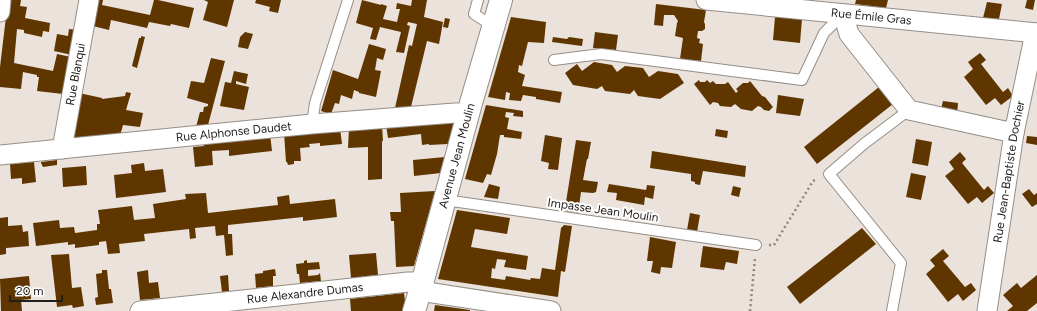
<svg xmlns="http://www.w3.org/2000/svg" width="1037" height="311" font-family="Figtree,sans-serif">
<style>
.building{fill:#603600}
.lines{fill:none;stroke-linecap:round;stroke-linejoin:round}
.service-casing{stroke:#958e87;stroke-width:12}
.minor-casing{stroke:#958e87;stroke-width:21}
.secondary-casing{stroke:#958e87;stroke-width:24}
.path{stroke:#8b8681;stroke-width:2.5;stroke-dasharray:2 3;stroke-linecap:butt}
.service{stroke:#fff;stroke-width:10}
.minor{stroke:#fff;stroke-width:19}
.secondary{stroke:#fff;stroke-width:22}
.labels{text-anchor:middle;dominant-baseline:central;stroke-width:4;stroke-linejoin:round;paint-order:stroke}
.street-label{font-size:12px;fill:#211e1c;stroke:#fff}
</style>
<rect width="100%" height="100%" fill="#eae2db"/>
<path class="building" d="M8 0H21L20 6 27 7 25 18 50 23 49 32 43 31 42 37 24 33V30L17 29 14 63 53 71 57 54 71 57 63 94 37 91 39 77H37V75L23 72 21 89 0 87V67Z
M99 0H103L102 5 150 15 154 0H158L194 8 189 28 171 24 170 26 149 22 147 28 111 20 109 30 93 26Z
M204 0H234L227 27 203 20 208 2Z
M256 0H281L278 13 269 11 270 7 255 3Z
M362 0 381 5V4L387 6 383 19 397 22 400 9H396L397 3 411 6 412 0H427L424 17 443 22 439 44 427 41 411 107 395 108 409 45 412 46 417 24 408 22 407 25 410 26 404 53 396 52 401 32 380 27 376 40 370 39 373 28 356 23Z
M856 0H888L886 8 855 4Z
M1027 0H1035L1033 10 1025 8Z
M987 2 1002 4 999 19 983 18Z
M656 4 706 10 704 22 705 24V29L702 31H698L697 38 700 39 699 43 703 44 701 61 680 59 683 38 675 36 677 23 678 21 674 15H664L663 26 654 25Z
M511 17 546 22 544 43 528 42 522 66 519 65 518 72 525 75 522 86 562 92 560 103 536 99V97L523 95 521 101 509 100 510 93 506 92 505 100 488 97Z
M775 17 802 19 800 43 773 40Z
M445 18 450 19 448 28 443 27Z
M69 29 77 30 72 55 54 51 57 34 68 36Z
M245 32 253 34 248 49 238 47 240 37Z
M595 32 618 35 616 50 593 48Z
M141 36 145 37 137 68 132 66 139 38H141Z
M553 37 567 39 569 37 583 39 582 46 552 42Z
M369 44 386 49 383 60 377 58 375 70 381 71 376 97 359 93V92L354 90 352 99 341 95 339 104 335 103 331 114 321 111 333 70 358 79Z
M980 53 986 60 981 64 1003 92 1008 88 1013 96 1001 105 995 98 986 105 964 77 973 69 968 62Z
M211 58 225 61 208 125 196 127 200 112H203L204 107 208 106V104L187 98 191 81 204 83Z
M594 62 612 65 617 72 625 66 643 68 649 77 658 71 678 74 684 83 660 99 638 96 634 90 630 94 605 91 602 86 597 89 573 85 565 73 577 64 582 71Z
M234 71 248 74 246 84 236 81V84L249 87 244 110 220 106 225 82 231 83Z
M699 80 700 82H705L707 80 710 83 713 81 716 84H725L728 82 736 93 738 91 736 89 743 83H748L750 81 762 96 765 97 773 107 769 111 764 110 761 107 758 106 752 111 741 109 735 104 731 107 720 106 718 103 713 102 710 105 694 84Z
M879 87 893 104 817 164 804 147Z
M126 92 131 93 126 110 143 113 140 127 123 125 120 136 69 142 79 93 102 98V99L125 96Z
M778 95 804 99 800 116 776 113Z
M943 101 958 103 957 115 940 113Z
M486 105 523 111V117L513 116 514 113 506 112 505 117 509 118 507 129 522 132 521 139 504 137V135H500L497 154 491 175 487 174 483 183 465 179Z
M455 118 448 144 429 145V144L422 145 421 134 388 138 386 125Z
M382 125 383 141H382V179L368 180V147L348 148 349 128Z
M340 128 342 144 320 146V143L309 144 310 147 300 148 301 161H294V164L288 165 287 162H286L284 133Z
M716 129 728 131 727 138 715 136Z
M270 134 272 151 229 156V150L212 151 213 165 195 167 193 147 204 146 203 141Z
M545 135 562 138 558 170 548 169 549 163 541 161Z
M1027 136 1037 137V145L1026 143Z
M916 139 932 142 928 166 912 163Z
M576 140 591 142 588 159H587L583 180 598 182 596 192 593 193 581 192 578 213 567 211 565 208Z
M652 151 746 166 745 177 703 171 700 185 695 184V182L691 181V174L650 168Z
M960 152 966 159 962 163 984 190 988 186 994 193 982 203 977 197 968 204 945 176 954 169 949 162Z
M445 157 441 173 414 176 413 160Z
M57 160V165L43 167 41 163V162Z
M34 162 36 182 22 184V178L11 179 10 164Z
M144 163 145 171 163 169 166 192 116 198 114 175 132 173 131 165Z
M86 166 87 185 63 187 62 168Z
M911 173 926 176 921 200 906 197Z
M489 184 500 187 498 199 484 197Z
M609 184 646 190 647 185 655 186 653 199 645 197 644 205 616 200 617 193 607 192Z
M733 186 741 188 739 197 731 195Z
M1029 189 1034 195 1037 193V204L1032 207 1022 194Z
M435 191 414 266 396 267 394 221H391L390 212H401L400 193Z
M206 193 208 213 278 205 277 197 289 195 290 204 335 199 337 217 303 221V217L228 225V234H232L233 255 226 256 224 235 216 236 215 226 195 228 196 238 190 239 189 229 144 234 145 241 119 244 120 253 108 254 106 241 99 242V245L75 248V244L68 245V242L36 246 33 223 59 220 60 228 74 227 75 233 97 230V224H100L98 210 132 206 134 220 155 218 153 204 186 199 185 194Z
M457 210 510 218 507 234 475 229 471 247 528 256 526 270 504 267 506 260 497 259 495 269 492 268 491 278 505 280 506 276 530 280 531 278 540 279 542 268 555 270 561 228 564 225 572 226 565 272 561 271 558 297 438 279Z
M690 213 700 215 697 232 687 230Z
M8 217V226L22 225 23 232 28 231 29 246 6 248V254L0 255V218Z
M862 228 876 244 800 304 787 287Z
M650 237 676 242 672 268 661 267 660 274 651 272 653 261H647Z
M703 246 739 251 737 264 726 262 724 270 700 267Z
M943 249 949 256 943 261 965 287 971 283 976 290 963 301 958 294 948 302 926 274 935 266 930 260Z
M376 253 378 275 351 278 349 255Z
M69 254 72 288 81 287 84 306 73 308 72 305 57 307 51 255Z
M307 260V263L319 262 320 269 308 270V276L318 275 320 273 321 281 300 283 299 274H297L296 264 304 263V261Z
M275 269 276 276H273V286L256 288 255 274 263 273V271Z
M102 270H107L109 289H111L113 303 96 305 95 298 98 297 96 274 102 273Z
M148 270 149 283 158 282 160 298 140 300 137 272Z
M228 275 229 291 222 292 220 276Z
M1037 275V303L1027 311H1007L1013 306 1003 295 1017 283 1021 288Z
M29 276 31 299 21 300 22 311H1L0 279Z
M404 293 405 301 402 311H351L350 299Z
M435 305 470 310V311H434Z"/>
<g class="lines">
<g class="service-casing">
<path id="service" d="M478 0 474 14 493 26
M554 60 601 54 802 80 824 33 843 14
M312 124 315 103 348 0
M445 200 756 245
M892 311 901 263 829 174 865 143 909 110"/>
</g>
<g class="minor-casing">
<g id="minor">
<path id="s1" d="M706 0 1037 33"/>
<path d="M0 12 1 0"/>
<path d="M843 14 849 34 909 110 1014 133"/>
<path id="s2" d="M62 149 89 0"/>
<path id="s3" d="M0 155 312 124 455 113H469"/>
<path d="M420 291 551 311"/>
<path id="s4" d="M140 311 408 282H414L422 284"/>
<path id="s5" d="M987 311 1014 133 1035 33"/>
</g>
</g>
<g class="secondary-casing">
<g id="secondary">
<path id="s6" d="M414 311 420 291 471 103 501 0"/>
</g>
</g>
<path class="path" d="M769 245H774L813 181 817 179
M750 311 755 258"/>
<use href="#service" class="service"/>
<use href="#minor" class="minor"/>
<use href="#secondary" class="secondary"/>
</g>
<g class="labels">
<g class="street-label">
<text stroke="none"><textPath href="#s1" startOffset="166">Rue Émile Gras</textPath></text>
<text stroke="none"><textPath href="#s2" startOffset="76">Rue Blanqui</textPath></text>
<text stroke="none"><textPath href="#s3" startOffset="235">Rue Alphonse Daudet</textPath></text>
<text stroke="none"><textPath href="#s6" startOffset="161">Avenue Jean Moulin</textPath></text>
<text stroke="none"><textPath href="#s5" startOffset="141">Rue Jean-Baptiste Dochier</textPath></text>
<text transform="translate(603 210) rotate(8)">Impasse Jean Moulin</text>
<text stroke="none"><textPath href="#s4" startOffset="166">Rue Alexandre Dumas</textPath></text>
</g>
</g>
<path d="M10 295v6h52v-6" fill="none" stroke="#211e1c" stroke-width="2"/>
<text x="16" y="295" font-size="12" fill="#211e1c" stroke="#ffffff" stroke-width="3" paint-order="stroke">20 m</text>
</svg>
